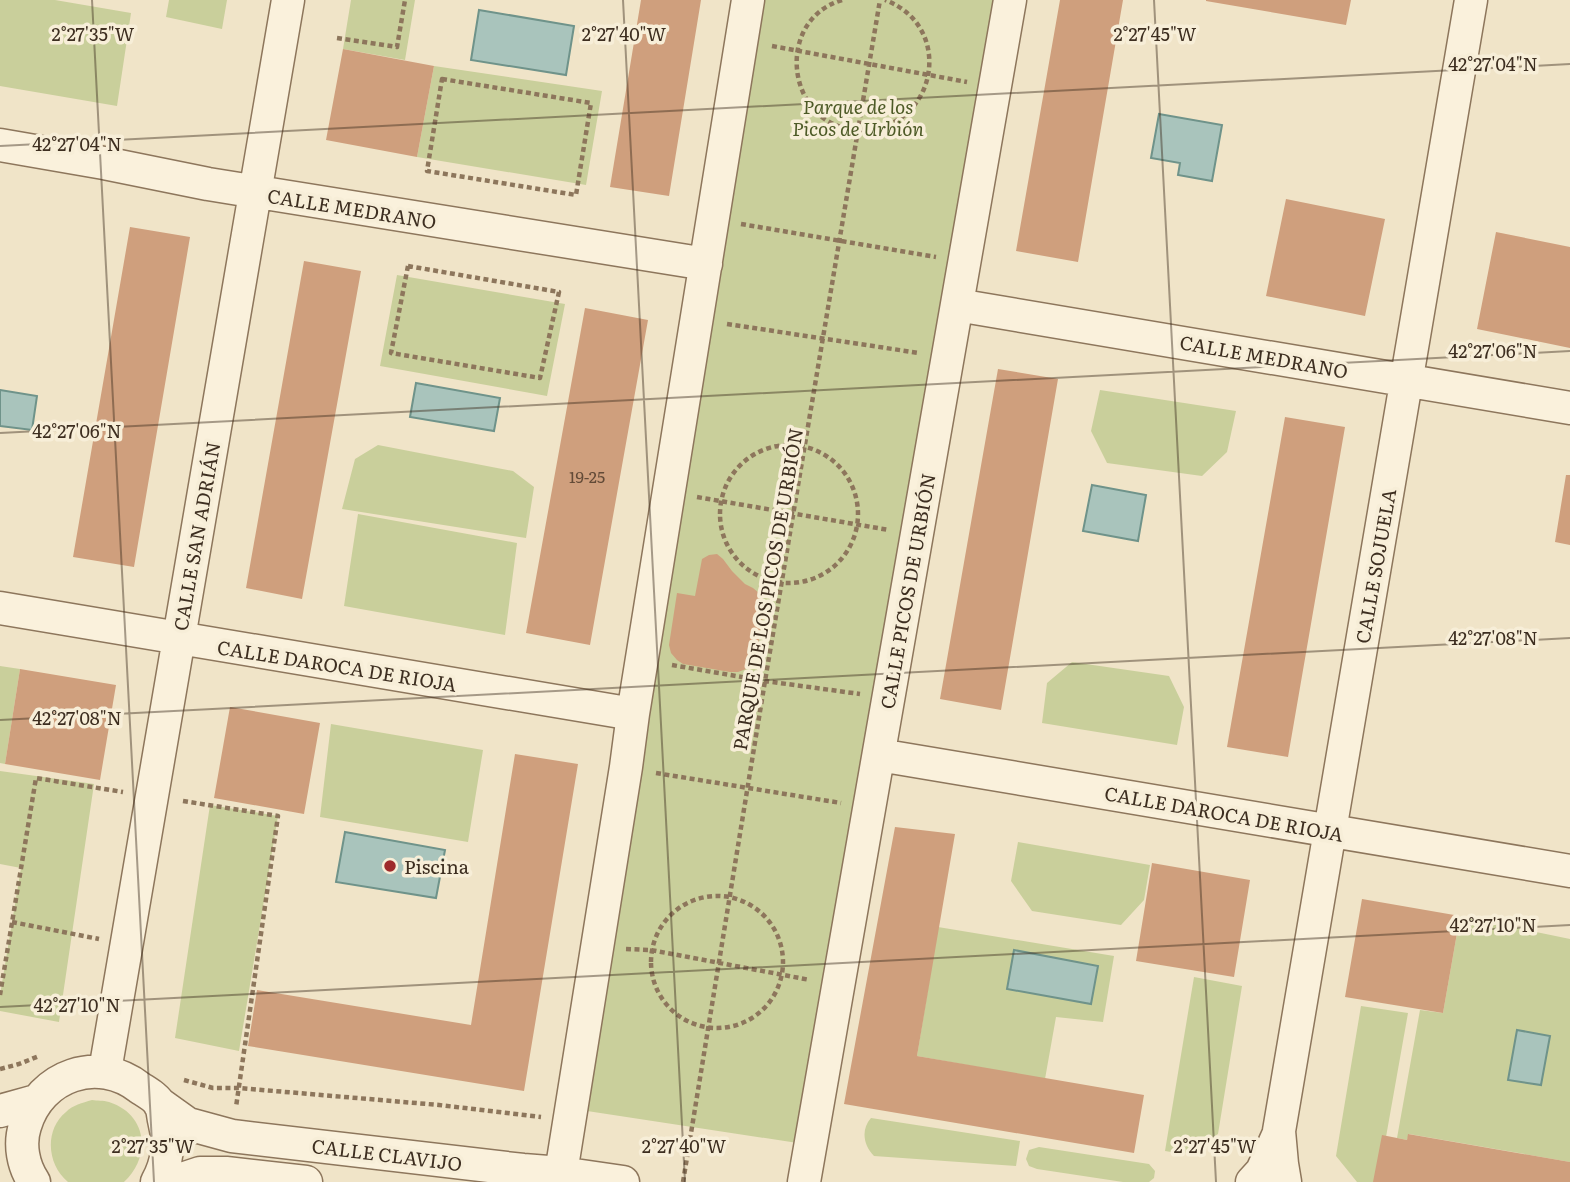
<svg xmlns="http://www.w3.org/2000/svg" width="1570" height="1182" font-family="Literata,serif">
<style>
.green{fill:#c9cf9b}
.water{fill:#a9c4bc;stroke:#6f938a;stroke-width:2}
.building{fill:#cf9f7d}
.lines{fill:none;stroke-linecap:round;stroke-linejoin:round}
.street-casing{stroke:#8d765c;stroke-width:35}
.path{stroke:#8d765c;stroke-width:4.5;stroke-dasharray:5 3.5;stroke-linecap:butt}
.street{stroke:#faf1dc;stroke-width:32}
.ticks{fill:none;stroke:#3d2e20;stroke-width:2;stroke-opacity:0.45}
.poi-dot{fill:#9e2a2b;stroke:#f7eed8;stroke-width:2.5}
.labels{text-anchor:middle;dominant-baseline:central;stroke-width:7;stroke-linejoin:round;paint-order:stroke}
.number-label{font-size:16px;fill:#624a37}
.park-label{font-size:19px;font-style:italic;fill:#4d5a26;stroke:#f7eed8}
.street-label{font-size:19px;fill:#3d2e20;stroke:#f7eed8}
.poi-label{font-size:19px;fill:#3d2e20;stroke:#f7eed8;text-anchor:start}
.ticks-label{font-size:18px;text-anchor:middle;fill:#3d2e20;stroke:#f7eed8;stroke-width:7;stroke-linejoin:round;paint-order:stroke}
</style>
<rect width="100%" height="100%" fill="#f0e4c8"/>
<path class="green" d="M0 0H55L131 13 117 106 0 86Z
M169 0H227L222 29 166 17Z
M351 0H415L405 60 343 49Z
M759 0H997L804 1144 574 1109Z
M434 66 602 91 586 185 417 157Z
M397 275 565 304 547 396 380 366Z
M1100 390 1236 411 1227 452 1202 476 1107 463 1091 431Z
M378 445 513 471 534 487 526 538 342 509 355 459Z
M358 514 517 543 505 635 344 606Z
M1072 662 1169 676 1184 707 1177 745 1042 723 1047 683Z
M0 666 20 669 5 764 0 763Z
M331 724 483 750 468 842 320 817Z
M0 771 94 784 59 1022 0 1011V995L21 868 0 864Z
M210 805 278 816 239 1051 175 1038Z
M1018 842 1150 865 1144 900 1121 925 1032 911 1011 881Z
M1460 916 1570 939V1162L1409 1134 1407 1140 1397 1138 1420 1010 1443 1013Z
M938 927 1114 956 1103 1022 1056 1017 1045 1079 917 1056Z
M1194 977 1242 986 1218 1134 1183 1154 1165 1151Z
M1361 1006 1408 1013 1378 1182H1357L1336 1156Z
M92 1100C97 1101 103 1100 109 1102 147 1114 152 1156 124 1182H68C47 1165 44 1130 66 1112 73 1105 82 1103 92 1100Z
M871 1118 1020 1141 1016 1166 874 1156C863 1145 861 1129 871 1118Z
M1039 1147 1149 1164 1155 1171 1154 1178 1149 1182H1123L1037 1169 1029 1166 1026 1159 1029 1150Z"/>
<path class="water" d="M479 10 574 26 566 75 471 60Z
M1159 114 1222 125 1212 181 1178 175 1180 163 1151 158Z
M416 383 500 398 494 431 410 417Z
M0 390 37 396 32 430 0 426Z
M1092 485 1146 495 1138 541 1083 531Z
M345 832 445 850 436 898 336 882Z
M1014 950 1098 966 1091 1004 1007 989Z
M1517 1030 1550 1036 1541 1085 1508 1080Z"/>
<path class="building" d="M641 0H701L669 196 610 187Z
M1060 0H1123L1078 262 1016 251Z
M1206 0H1351L1346 25 1206 1Z
M343 49 434 66 417 157 326 140Z
M1286 199 1385 219 1365 316 1266 296Z
M130 227 190 237 134 567 73 557Z
M1496 232 1570 247V348L1477 329Z
M304 261 361 271 302 599 246 588Z
M585 308 648 320 590 645 526 633Z
M998 369 1058 379 1001 710 940 699Z
M1285 417 1345 427 1288 757 1227 747Z
M1566 475H1570V545L1555 542Z
M717 554 723 559 732 571 745 584 753 588 759 593 763 601 764 610 756 657 752 664 746 669 738 672H730L683 664 677 660 671 653 669 645 677 593 695 596 702 559 709 555Z
M20 669 116 685 100 780 5 764Z
M230 707 320 723 304 814 214 798Z
M515 754 578 764 524 1091 248 1046 257 990 471 1025Z
M895 827 955 834 917 1056 1144 1095 1134 1153 844 1104Z
M1152 863 1250 880 1234 977 1136 961Z
M1362 899 1460 916 1443 1013 1345 997Z
M1408 1134 1570 1162V1182H1373L1382 1135 1407 1140Z"/>
<g class="lines">
<g class="street-casing">
<path id="street" d="M0 145 104 163 208 184 706 264
M957 305 1570 408
M0 608 633 714
M879 755 1570 871
M105 1071 288 0
M160 1104 188 1124 232 1136 523 1170 561 1173 623 1182
M0 1111 36 1101
M561 1173 626 767 633 714 748 0
M34 1182C23 1166 19 1144 25 1126 40 1075 98 1055 140 1088 146 1092 157 1098 160 1105 163 1109 163 1116 164 1120 170 1143 168 1162 157 1182
M173 1182 200 1173H226L306 1182
M804 1182 1010 0
M1252 1182 1262 1171 1279 1133
M1285 1182 1282 1164 1279 1131 1471 0"/>
</g>
<path class="path" d="M842 0C772 21 787 129 860 130 936 131 957 27 885 0
M337 38 397 47 405 0
M772 46 967 82
M442 79 591 103 576 195 427 171Z
M741 224 936 257
M408 266 559 292 540 378 391 353Z
M727 324 919 353
M720 514a69 69 0 1 1 138 0a69 69 0 1 1-138 0Z
M697 497 889 530
M672 665 765 681 860 694
M656 773 841 803
M183 801 278 816 236 1107
M651 962a66 66 0 1 1 132 0a66 66 0 1 1-132 0Z
M12 922 99 939
M626 949 651 950 810 980
M0 995 36 778 123 792
M0 1069 19 1064 39 1056
M184 1080 213 1088H239L439 1105 541 1117
M683 1182 765 681 880 0"/>
<use href="#street" class="street"/>
</g>
<path class="ticks" d="M92 0 154 1182M623 0 685 1182M1154 0 1216 1182M0 146 1570 64M0 433 1570 351M0 720 1570 638M0 1007 1570 925"/>
<circle class="poi-dot" cx="390" cy="866" r="7"/>
<g class="labels">
<g class="number-label">
<text x="587" y="476">19-25</text>
</g>
<g class="park-label">
<text x="858" y="106">Parque de los<tspan x="858" dy="22">Picos de Urbión</tspan></text>
</g>
<g class="street-label">
<text transform="translate(352 208) rotate(9)">CALLE MEDRANO</text>
<text transform="translate(1264 356) rotate(10)">CALLE MEDRANO</text>
<text transform="translate(196 536) rotate(-80)">CALLE SAN ADRIÁN</text>
<text transform="translate(1375 566) rotate(-80)">CALLE SOJUELA</text>
<text transform="translate(767 589) rotate(-80)">PARQUE DE LOS PICOS DE URBIÓN</text>
<text transform="translate(907 591) rotate(-80)">CALLE PICOS DE URBIÓN</text>
<text transform="translate(337 665) rotate(9)">CALLE DAROCA DE RIOJA</text>
<text transform="translate(1224 813) rotate(10)">CALLE DAROCA DE RIOJA</text>
<text transform="translate(387 1154) rotate(7)">CALLE CLAVIJO</text>
</g>
<g class="poi-label">
<text x="404" y="866">Piscina</text>
</g>
</g>
<g class="ticks-label">
<text x="93" y="41">2°27'35"W</text>
<text x="624" y="41">2°27'40"W</text>
<text x="1155" y="41">2°27'45"W</text>
<text x="1493" y="71">42°27'04"N</text>
<text x="77" y="151">42°27'04"N</text>
<text x="1493" y="358">42°27'06"N</text>
<text x="77" y="438">42°27'06"N</text>
<text x="1493" y="645">42°27'08"N</text>
<text x="77" y="725">42°27'08"N</text>
<text x="1493" y="932">42°27'10"N</text>
<text x="77" y="1012">42°27'10"N</text>
<text x="153" y="1153">2°27'35"W</text>
<text x="684" y="1153">2°27'40"W</text>
<text x="1215" y="1153">2°27'45"W</text>
</g>
</svg>
